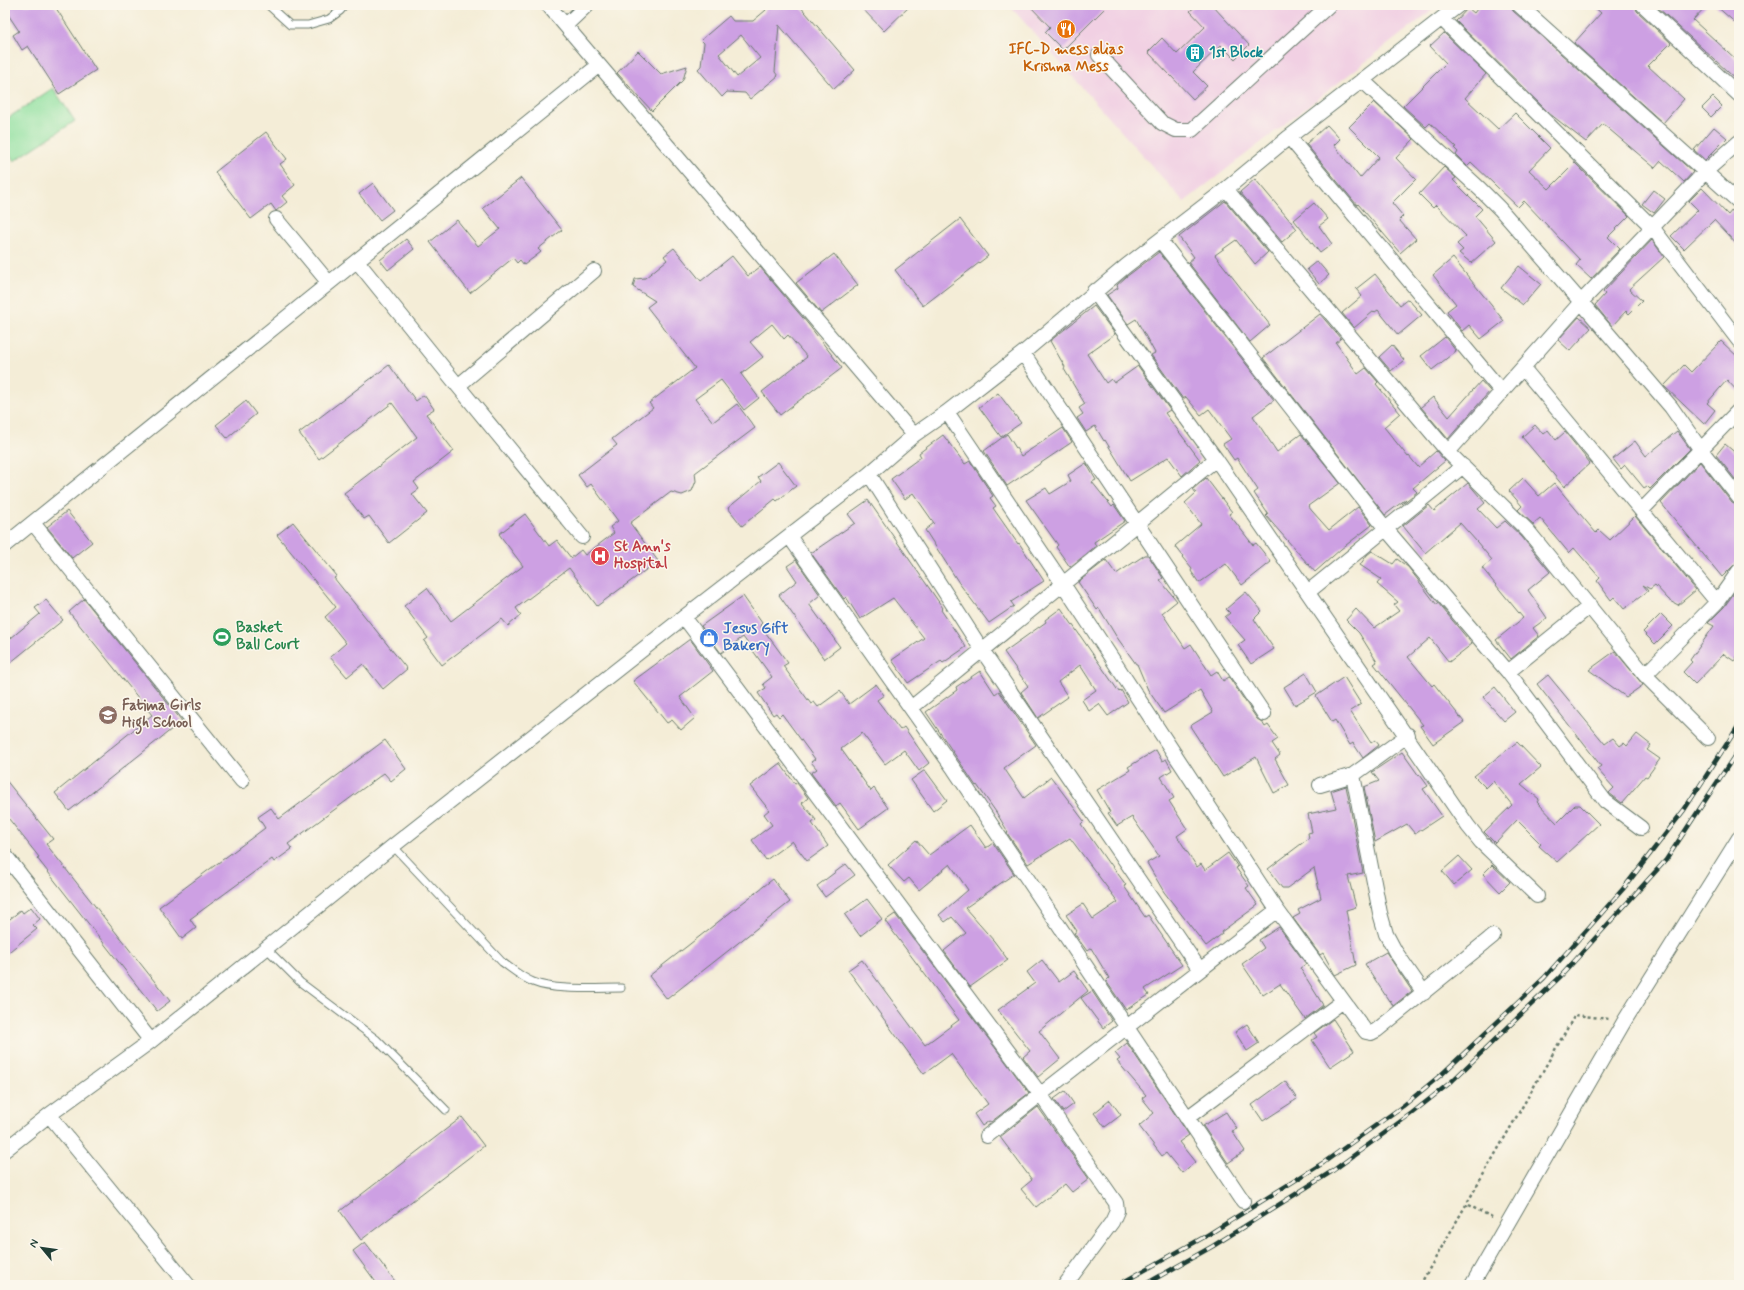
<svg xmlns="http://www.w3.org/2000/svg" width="1744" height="1290" font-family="Mynerve,sans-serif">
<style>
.built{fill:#f1d0e3}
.green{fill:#8fe09f;stroke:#578e6a}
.building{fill:#cda0e3;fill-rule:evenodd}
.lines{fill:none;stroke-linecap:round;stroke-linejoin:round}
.service-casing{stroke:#6a7b6d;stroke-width:9}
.minor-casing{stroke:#6a7b6d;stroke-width:16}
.path{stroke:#6a7b6d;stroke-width:2.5;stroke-dasharray:3 3;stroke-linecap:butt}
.service{stroke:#fff;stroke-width:7}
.minor{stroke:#fff;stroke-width:14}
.rail-casing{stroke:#1f3d34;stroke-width:4.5}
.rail{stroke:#fbf7ec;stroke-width:3;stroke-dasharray:9;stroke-linecap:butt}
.labels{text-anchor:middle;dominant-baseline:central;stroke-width:3;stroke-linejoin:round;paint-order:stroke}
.food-label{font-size:15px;font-weight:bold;fill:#c56008;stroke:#fbf7ec}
.culture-label{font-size:15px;font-weight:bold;fill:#0d838f;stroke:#fbf7ec;text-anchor:start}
.health-label{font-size:15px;font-weight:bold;fill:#be3a42;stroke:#fbf7ec;text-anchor:start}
.leisure-label{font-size:15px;font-weight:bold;fill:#27864d;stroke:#fbf7ec;text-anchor:start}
.shop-label{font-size:15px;font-weight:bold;fill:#366cbe;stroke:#fbf7ec;text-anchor:start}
.education-label{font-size:15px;font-weight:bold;fill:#785e54;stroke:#fbf7ec;text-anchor:start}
</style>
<rect width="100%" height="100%" fill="#fbf7ec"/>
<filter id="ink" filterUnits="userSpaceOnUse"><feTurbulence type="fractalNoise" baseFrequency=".025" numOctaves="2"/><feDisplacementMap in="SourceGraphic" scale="8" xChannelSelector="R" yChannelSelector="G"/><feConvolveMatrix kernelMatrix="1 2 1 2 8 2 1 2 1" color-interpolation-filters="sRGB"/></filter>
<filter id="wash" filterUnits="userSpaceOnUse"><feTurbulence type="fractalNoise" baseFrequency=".012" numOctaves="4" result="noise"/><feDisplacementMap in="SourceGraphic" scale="16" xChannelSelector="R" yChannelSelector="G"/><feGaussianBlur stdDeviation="0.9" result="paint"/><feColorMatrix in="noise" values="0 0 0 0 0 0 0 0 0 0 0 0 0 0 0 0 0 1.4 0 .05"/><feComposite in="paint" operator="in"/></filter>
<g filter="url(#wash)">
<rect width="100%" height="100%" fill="#f4edd7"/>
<path class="built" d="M1009 5H1439L1184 202Z"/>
<path class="green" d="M53 88 75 121 14 161 5 147V120Z"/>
<g id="blocks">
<path class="building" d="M5 5H54L96 70 59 94 28 46 22 50 13 35 19 31 5 10Z
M762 5H799L855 70 834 89 779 25 775 72 778 76 750 99 745 93 727 92 722 97 698 69 701 66 704 43 701 40 729 16 733 21H753L766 10ZM741 35 760 58 737 77 719 54Z
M859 5H911L884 31Z
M1029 5H1108L1063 50 1045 32 1050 27Z
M1197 5H1212L1249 45 1235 59 1221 45 1193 72 1207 86 1193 99 1148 52 1162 38 1177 54 1205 27 1190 11Z
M1480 5H1511L1513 11 1693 172 1684 182 1661 161 1655 168 1603 124 1586 142 1550 114 1456 21 1468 8 1474 13Z
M1592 5H1635L1637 11 1671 43 1648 66 1684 99 1663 123 1574 43 1601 13Z
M1655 5H1707L1693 20 1739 62V82Z
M1715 5H1739V26Z
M1444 33 1486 74 1465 98 1498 129 1515 113 1550 148 1529 170 1549 189 1575 163 1629 216 1608 237 1620 249 1591 279 1576 265 1580 260 1524 201 1518 207 1471 162 1467 166 1456 155 1458 152 1454 148 1456 147 1430 123 1426 127 1403 106 1446 63 1430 46Z
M638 51 661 74 687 66 683 80 652 111 617 73Z
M1713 97 1722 106 1711 117 1702 108Z
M1374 102 1414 139 1396 158 1416 179 1392 203 1403 216 1399 220 1416 239 1400 253 1358 204 1357 205 1306 144 1327 125 1340 139 1334 145 1360 178 1379 157 1349 127Z
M1714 127 1727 138 1705 160 1694 150Z
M266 132 287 159 280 164 295 185 282 196 287 202 276 211 271 204 251 219 215 172Z
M1444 167 1456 178 1453 180 1482 209 1475 216 1496 241 1471 263 1459 253 1463 250 1457 244 1466 236 1436 205 1433 208 1419 194Z
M521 178 562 230 538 249 541 252 524 265 520 260 517 263 513 258 470 293 430 242 457 220 478 246 500 229 483 208Z
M1255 179 1297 229 1282 242 1240 192Z
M373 183 393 210 380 220 359 194Z
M1702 188 1728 215 1732 210 1739 217V247L1714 220 1684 249 1671 236 1698 210 1689 201Z
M1653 190 1665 199 1654 213 1642 204Z
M1225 201 1268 252 1255 264 1236 240 1215 255 1270 325 1250 342 1188 262 1194 257 1179 237Z
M1314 203 1328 219 1319 226 1332 244 1320 253 1294 220Z
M960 219 988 256 923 306 895 270Z
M406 239 414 249 388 270 380 260Z
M1652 240 1664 257 1629 289 1642 301 1629 314 1626 311 1612 326 1595 305 1605 294 1603 292Z
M674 248 701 281 732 256 748 276 760 267 808 324 842 368 780 415 762 392 807 357 788 335 784 339 772 324 750 342 763 357 741 374 759 398 744 410 721 380 695 399 713 422 737 404 755 428 695 473 696 481 692 491 682 495 671 492 630 523 658 561 597 606 569 568 516 608 521 615 508 626 502 619 442 665 424 641 428 638 404 606 427 588 451 621 523 566 499 534 525 514 549 546 557 540 571 558 581 550 585 555 614 533 610 527 618 521 591 484 587 487 578 475 617 445 612 439 653 408 649 403 695 368 647 307 655 301 633 287 635 279 645 278 667 260 664 256Z
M1159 252 1274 400 1253 416 1277 452 1301 434 1340 483 1308 506 1312 511 1329 530 1358 507 1372 525 1341 549 1315 572 1266 516 1268 514 1254 493 1258 490 1237 458 1234 460 1223 444 1231 439 1209 409 1201 415 1186 397 1183 399 1151 355 1155 353 1136 319 1128 324 1107 295 1118 288 1117 285 1126 277Z
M834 254 858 285 821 313 796 283Z
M1453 258 1504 321 1481 339 1469 325 1462 331 1447 311 1456 304 1433 275Z
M1317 261 1329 275 1319 284 1307 269Z
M1519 266 1541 284 1523 305 1501 288Z
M1375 274 1400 305 1408 299 1422 315 1398 335 1378 310 1375 312 1374 311 1354 328 1342 313 1362 296 1356 289Z
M1094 306 1115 334 1087 354 1106 383 1111 379 1114 383 1138 366 1170 410 1165 413 1200 460 1182 476 1168 457 1130 481 1105 440 1104 441 1095 426 1086 432 1077 418 1083 414 1079 408 1085 404 1064 369 1065 367 1050 341Z
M1320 314 1341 339 1336 343 1358 374 1366 368 1378 382 1376 384 1400 413 1384 427 1408 457 1409 456 1418 467 1436 451 1445 461 1413 488 1417 492 1402 504 1406 499 1385 515 1263 358Z
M1579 317 1591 328 1570 351 1558 340Z
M1445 337 1456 351 1432 370 1421 356Z
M1721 341 1739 358V393L1727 380 1707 403 1715 410 1704 424 1664 386 1684 365 1691 372Z
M1392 345 1404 360 1391 371 1379 357Z
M389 365 416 401 424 395 434 409 426 414 454 451 414 482 419 489 412 494 427 513 389 543 369 516 364 519 344 493 417 437 392 403 319 459 299 433Z
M1481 381 1490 391 1448 439 1421 407 1433 397 1449 417Z
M998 393 1021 423 1001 437 979 407Z
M246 401 256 414 227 438 216 425Z
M1535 425 1543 434 1548 430 1556 440 1565 432 1590 463 1564 487 1522 437Z
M1063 428 1072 442 1007 486 984 451 1007 434 1021 456Z
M1677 431 1690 449 1650 489 1647 486 1644 488 1625 465 1621 469 1613 459 1635 441 1646 456Z
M943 435 965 464 970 461 993 496 990 498 996 506 993 508 1018 544 1019 543 1044 581 1011 602 1014 606 989 623 959 583 925 530 934 523 913 493 905 499 891 479 921 457 919 453Z
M1725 444 1739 456V484L1716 455Z
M778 462 796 486 777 501 775 499 742 526 728 508 761 481 758 477Z
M1700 462 1732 503 1739 506V560L1722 577 1661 503Z
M1086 463 1096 480 1092 482 1112 507 1114 505 1125 521 1094 542 1096 546 1070 567 1056 547 1058 545 1026 500 1046 488 1050 494 1071 481 1068 475Z
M1206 478 1232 512 1229 514 1253 545 1256 543 1271 562 1242 585 1226 564 1199 583 1191 571 1192 569 1182 557 1183 556 1175 546 1201 524 1185 503 1196 493 1193 489Z
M1523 478 1539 496 1554 483 1596 533 1599 530 1610 540 1635 516 1696 590 1678 605 1669 600 1655 585 1650 589 1643 585 1648 591 1624 609 1614 597 1611 600 1597 581 1600 578 1574 548 1569 553 1540 518 1533 524 1518 510 1522 506 1509 491Z
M1468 483 1485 503 1478 509 1496 528 1505 521 1522 537 1550 572 1528 590 1547 618 1533 628 1539 636 1511 659 1496 640 1523 618 1482 568 1492 560 1477 542 1460 523 1425 553 1403 526 1429 505 1434 511Z
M868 500 943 608 941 610 966 647 943 663 941 661 908 683 892 660 924 638 893 598 860 619 846 597 844 599 811 553 855 523 848 514Z
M67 511 92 542 72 558 47 527Z
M293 522 337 576 334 578 407 669 383 689 363 664 347 677 330 657 346 643 325 617 336 607 277 535Z
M1372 551 1393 564 1397 559 1408 567 1437 605 1438 603 1472 644 1449 662 1430 638 1408 657 1432 686 1434 684 1464 722 1433 744 1420 726 1423 725 1374 664 1377 662 1359 633 1346 620 1356 609 1374 628 1399 611 1394 605 1398 602 1377 584 1381 579 1360 565 1367 555Z
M1145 555H1148L1163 578 1160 580 1177 601 1162 613 1185 648 1191 644 1211 675 1217 671 1223 681 1229 677 1257 719 1262 722 1265 727 1268 725 1278 739 1272 743 1280 755 1275 759 1289 785 1274 793 1256 757 1223 777 1190 726 1213 712 1200 690 1164 713 1148 690 1137 664H1136L1116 636 1099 608 1097 610 1078 582 1106 560 1116 574Z
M796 560 820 595 809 604 840 647 824 659 779 595 797 581 787 566Z
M1739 586V654L1734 661 1724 654 1695 684 1683 672 1692 662 1690 660 1714 626 1708 623 1724 607Z
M1246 592 1262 611 1254 619 1274 649 1251 664 1238 645 1245 640 1225 617 1230 613 1226 609Z
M743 596 762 623 760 625 788 663 783 666 811 704 814 702 818 707 840 691 849 704 876 684 884 695 877 700 900 730 904 727 929 763 919 771 904 750 885 764 862 733 841 749 871 791 874 788 888 808 859 829 840 803 836 806 811 773 817 769 811 762 815 759 782 714 779 717 776 713 773 715 760 696 758 693 766 688 763 684 772 677 743 637 721 653 701 626Z
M84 599 182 721 69 811 55 793 152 715 69 612Z
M46 600 63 620 5 667V643L40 614 35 608Z
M1061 608 1119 692 1121 690 1128 702 1108 716 1099 704 1089 711 1082 700 1096 690 1080 665 1058 682 1068 697 1038 718 1021 692 1028 686 1004 652 1046 622 1045 620Z
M1661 614 1673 626 1655 644 1643 632Z
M690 639 713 671 680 697 695 718 681 730 672 720 667 723 633 681Z
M1615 651 1643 685 1626 697 1589 670Z
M980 671 995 694 999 691 1036 745 1004 768 1024 798 1051 777 1084 821 1081 824 1109 864 1110 863 1126 885 1124 886 1145 917 1148 915 1182 965 1145 989 1149 995 1126 1010 1106 981 1109 978 1091 948 1087 951 1074 933 1077 931 1066 915 1083 904 1093 919 1118 902 1070 838 1028 864 1007 833 1008 832 996 812 977 785 976 786 926 712 957 690 956 687Z
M1306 673 1317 692 1295 705 1284 687Z
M1548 675 1605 744 1613 738 1620 746 1624 743 1627 746 1637 734 1651 745 1647 750 1660 759 1647 777 1645 776 1622 803 1609 793 1614 788 1597 769 1601 766 1537 684Z
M1344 677 1361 704 1350 711 1371 743 1375 740 1379 745 1363 758 1353 743 1350 745 1335 720 1332 722 1316 696Z
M1495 687 1515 712 1504 721 1483 697Z
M385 740 406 769 391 781 384 773 288 844 292 849 274 862 272 859 190 919 196 928 182 939 159 907 265 828 258 817 271 808 279 819Z
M1517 742 1541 767 1521 784 1539 799 1537 802 1557 823 1575 805H1580L1599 824 1557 862 1539 846 1541 844 1517 820 1495 843 1484 832 1512 805 1493 781 1486 788 1474 776Z
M1156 750 1162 761 1166 759 1172 770 1161 777 1174 798 1169 801 1187 829 1177 836 1197 867 1201 864 1205 870 1228 853 1238 867 1236 868 1249 886 1246 888 1258 905 1221 932 1222 934 1206 946 1164 892 1147 863 1159 856 1132 817 1117 826 1108 813 1110 812 1097 790 1130 770 1128 767Z
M1402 752 1419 776 1420 775 1428 786 1423 789 1442 816 1415 834 1407 824 1375 842 1364 787 1379 781 1372 772Z
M780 763 795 784 797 783 808 798 802 803 816 820 812 823 828 846 807 861 792 841 766 860 752 840 772 825 764 814 769 810 750 786Z
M925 770 947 800 933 811 911 780Z
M5 779 53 839 46 844 170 1001 157 1011 37 858 39 857 5 814Z
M1346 786 1363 873 1348 876 1356 907 1346 910 1356 965 1335 975 1323 953 1320 955 1293 918 1300 914 1298 910 1321 898 1314 868 1287 888H1282L1268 869 1309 838 1308 833 1312 832 1308 814 1336 808 1331 791Z
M970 825 986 848 993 843 1014 874 965 908 994 941 1008 960 970 987 944 951 966 933 952 917 945 922 939 915 968 890 950 864 919 890 909 878 904 882 888 865 916 840 929 855Z
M1459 856 1472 870 1454 885 1442 871Z
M846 864 855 875 825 897 817 886Z
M1492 865 1510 882 1500 892 1483 874Z
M773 879 790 902 667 999 649 976Z
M867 899 882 919 860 936 845 915Z
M31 907 40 919 33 925 37 929 5 955V923L21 910 23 913Z
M895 914 1029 1093 991 1122 989 1121 982 1126 974 1114 988 1104 951 1054 924 1074 848 970 862 960 925 1045 959 1020 885 921Z
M1279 927 1306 964 1300 968 1323 1005 1305 1019 1280 984 1263 995 1242 964 1264 948 1259 940Z
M1386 952 1412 991 1393 1006 1390 1000 1389 1001 1365 964Z
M1042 960 1059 982 1074 971 1088 991 1039 1031 1060 1059 1038 1077 1023 1057 1030 1051 998 1010 1035 983 1027 972Z
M1092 991 1112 1021 1103 1028 1081 998Z
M1333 1019 1354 1051 1330 1067 1312 1040 1317 1037 1314 1033Z
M1247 1024 1259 1043 1247 1051 1235 1032Z
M1127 1043 1189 1135 1179 1142 1195 1162 1182 1173 1166 1153 1162 1156 1139 1126 1154 1113 1142 1098 1146 1095 1117 1061 1120 1059 1115 1053Z
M1285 1081 1297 1099 1263 1121 1252 1105Z
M1065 1091 1074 1104 1063 1112 1054 1099Z
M1110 1100 1121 1115 1105 1127 1094 1113Z
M1038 1107 1089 1179 1072 1192 1065 1184 1036 1207 1021 1189 1032 1180 1000 1137Z
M1226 1112 1237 1129 1232 1131 1245 1151 1228 1163 1203 1126Z
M462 1117 484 1146 361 1240 340 1211Z
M365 1242 398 1285H378L353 1251Z"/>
</g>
</g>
<g filter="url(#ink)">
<use href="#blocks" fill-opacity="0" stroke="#6a7b6d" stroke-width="1"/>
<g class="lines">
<g class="service-casing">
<path id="service" d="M268 5 290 25H308L329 19 340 11 345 5
M393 846 502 962C512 969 521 977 533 982 554 991 597 988 621 988
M266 948 300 982 376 1039 446 1110"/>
</g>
<g class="minor-casing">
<path id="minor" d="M1519 5 1739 202
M1643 5 1739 95
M1442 19 1652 227 1739 341
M566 25 587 5
M1099 55 1162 123 1176 130H1192L1329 5
M599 65 914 435
M1362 80 1480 189 1500 209 1581 302 1706 171 1739 142
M1289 137 1502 392
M1226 189 1448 452 1528 531 1645 675 1708 738
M276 219 329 283
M1160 240 1386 529 1508 672 1605 801 1641 828
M357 261 458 386 594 271
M1094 291 1216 459 1468 826 1481 842 1537 896
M1023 353 1264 714
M1523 368 1717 602 1739 571
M458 386 582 537
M947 412 1063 584 1277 910 1366 1032 1371 1033 1377 1030 1493 936
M1448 452 1581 302 1671 407 1701 450 1739 498
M869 474 982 650 1200 970
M1642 510 1739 410
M33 523 242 781
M789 536 954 769 1243 1201
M5 545 599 65 548 5
M1308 592 1463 466
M684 617 1040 1094 1116 1203 1117 1211 1112 1222 1065 1285
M1508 672 1590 606
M1645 675 1717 602
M911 708 1216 459
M1353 775 1380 913 1386 934 1395 951 1424 993
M1320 785 1353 775 1408 735
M5 855 151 1041
M49 1115 188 1285
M1187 1118 1343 1001
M987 1136 1277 910
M5 1150 49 1115 151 1041 393 846 684 617 869 474 914 435 947 412 1023 353 1126 266 1226 189 1289 137 1459 5
M1472 1285 1625 1020 1739 838"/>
</g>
<path class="path" d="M1468 1205 1494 1218
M1420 1285 1575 1015 1609 1019"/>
<use href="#service" class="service"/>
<use href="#minor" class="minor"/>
<g class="rail-casing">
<path id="rail" d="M1118 1285 1206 1236 1323 1163 1403 1106 1442 1074 1544 978 1623 889 1684 810 1739 725
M1144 1285 1213 1246 1331 1172 1412 1113 1451 1082 1560 977 1666 860 1739 749"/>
</g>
<use href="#rail" class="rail"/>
</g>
</g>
<defs>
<g id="restaurant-disc" transform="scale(1)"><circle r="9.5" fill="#e8710a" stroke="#fbf7ec"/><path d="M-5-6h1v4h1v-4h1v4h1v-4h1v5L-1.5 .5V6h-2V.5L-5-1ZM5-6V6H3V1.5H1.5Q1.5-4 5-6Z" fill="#fff"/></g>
<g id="building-disc" transform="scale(1)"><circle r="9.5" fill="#0f9aa8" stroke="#fbf7ec"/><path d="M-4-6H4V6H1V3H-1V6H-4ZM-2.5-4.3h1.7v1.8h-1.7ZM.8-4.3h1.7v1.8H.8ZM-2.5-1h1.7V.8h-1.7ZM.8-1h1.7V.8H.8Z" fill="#fff"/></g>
<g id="hospital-disc" transform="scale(1)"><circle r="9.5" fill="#e0444e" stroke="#fbf7ec"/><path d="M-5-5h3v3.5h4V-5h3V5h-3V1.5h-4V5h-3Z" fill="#fff"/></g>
<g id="stadium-disc" transform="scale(1)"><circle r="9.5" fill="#2e9e5b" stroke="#fbf7ec"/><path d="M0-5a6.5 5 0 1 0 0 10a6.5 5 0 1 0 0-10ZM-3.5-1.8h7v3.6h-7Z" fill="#fff"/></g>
<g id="shop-disc" transform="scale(1)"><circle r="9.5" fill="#3f7fe0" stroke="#fbf7ec"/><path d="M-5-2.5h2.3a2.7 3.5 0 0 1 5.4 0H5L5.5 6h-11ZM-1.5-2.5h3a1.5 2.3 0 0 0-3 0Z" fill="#fff"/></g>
<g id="school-disc" transform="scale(1)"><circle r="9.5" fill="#8d6e63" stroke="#fbf7ec"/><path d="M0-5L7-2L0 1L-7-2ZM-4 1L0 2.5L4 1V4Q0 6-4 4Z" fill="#fff"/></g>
</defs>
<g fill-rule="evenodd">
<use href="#restaurant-disc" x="1066" y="29"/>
<use href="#building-disc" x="1195" y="53"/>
<use href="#hospital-disc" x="600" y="556"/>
<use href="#stadium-disc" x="222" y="637"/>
<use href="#shop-disc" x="709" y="638"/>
<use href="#school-disc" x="108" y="715"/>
</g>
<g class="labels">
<g class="food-label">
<text x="1066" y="50">IFC-D mess alias<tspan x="1066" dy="17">Krishna Mess</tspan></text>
</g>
<g class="culture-label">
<text x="1209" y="53">1st Block</text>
</g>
<g class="health-label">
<text x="614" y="547">St Ann's<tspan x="614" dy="17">Hospital</tspan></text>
</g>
<g class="leisure-label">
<text x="236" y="628">Basket<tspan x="236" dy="17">Ball Court</tspan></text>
</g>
<g class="shop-label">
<text x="723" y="629">Jesus Gift<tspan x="723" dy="17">Bakery</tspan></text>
</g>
<g class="education-label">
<text x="122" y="706">Fatima Girls<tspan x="122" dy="17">High School</tspan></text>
</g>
</g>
<rect width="1744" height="1290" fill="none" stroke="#fbf7ec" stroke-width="20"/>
<g transform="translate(42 1248) rotate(299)" stroke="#fbf7ec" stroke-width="3" paint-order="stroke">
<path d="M0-3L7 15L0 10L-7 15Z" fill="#1f3d34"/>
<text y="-6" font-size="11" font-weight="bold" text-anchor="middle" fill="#1f3d34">N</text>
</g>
</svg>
